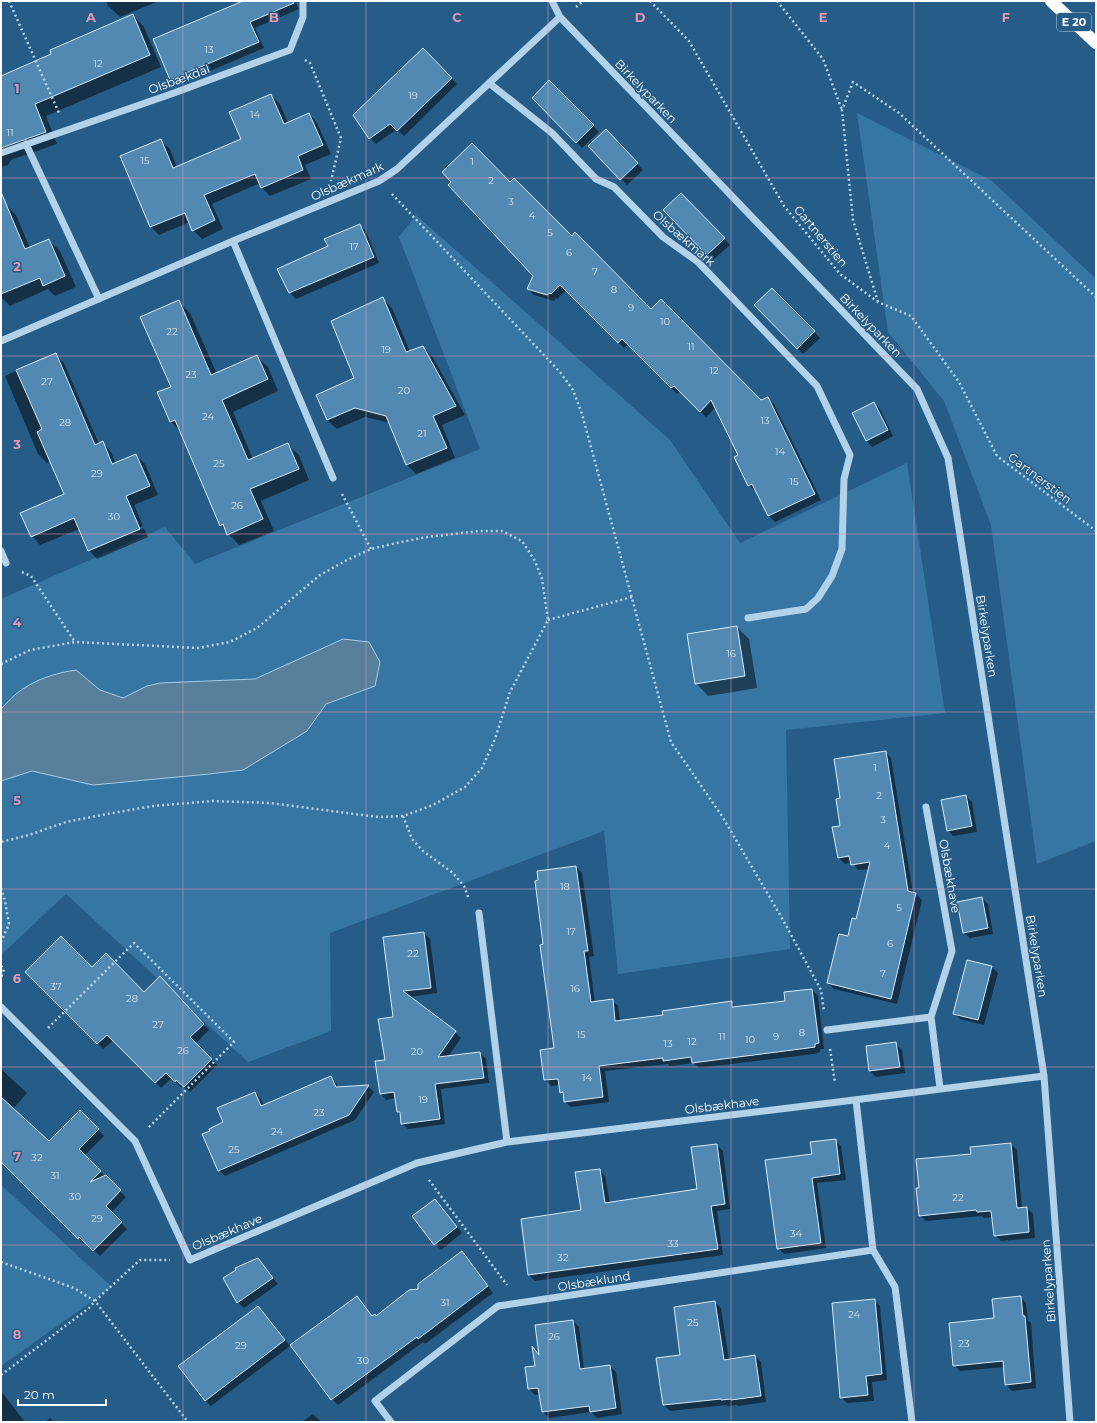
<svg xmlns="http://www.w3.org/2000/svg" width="1097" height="1423" font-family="Montserrat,sans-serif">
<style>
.green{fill:#3776a3}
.water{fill:#587f9b;stroke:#a6ceea}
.shadow{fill:#0007}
.building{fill:#5289b2;stroke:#d6e9f7}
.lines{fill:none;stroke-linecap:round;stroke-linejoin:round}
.path{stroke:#b2d2e9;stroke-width:2.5;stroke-dasharray:2 3;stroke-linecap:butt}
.minor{stroke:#b2d2e9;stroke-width:7}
.highway{stroke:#fff;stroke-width:12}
.grid{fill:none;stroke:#e497b5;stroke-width:1;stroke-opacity:0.55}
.labels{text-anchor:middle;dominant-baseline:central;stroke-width:3;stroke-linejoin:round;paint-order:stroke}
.number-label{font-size:10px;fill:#d4e2ec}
.shield{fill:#265d88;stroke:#becedb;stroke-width:1}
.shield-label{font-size:11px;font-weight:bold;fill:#fff}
.street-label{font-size:12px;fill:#fff;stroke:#265d88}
.grid-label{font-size:13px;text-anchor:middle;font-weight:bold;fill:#e497b5;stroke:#265d88;stroke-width:3;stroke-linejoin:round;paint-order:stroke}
</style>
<rect width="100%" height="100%" fill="#265d88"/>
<path class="green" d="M857 113 992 181 1096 279V841L1037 864 991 525 944 401 888 332Z
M416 215 670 440 740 543 907 463 945 713 786 730 790 949 618 974 604 831 330 933 331 1031 248 1062 66 894 1 955V599L165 527 195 564 480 449 399 237Z
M1 1185 112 1287 1 1366Z"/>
<path class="water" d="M343 639 369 642 380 662 375 686 326 704 307 731 243 770 209 774 93 785 32 771 1 781V709C6 704 11 698 16 694 33 680 55 673 76 670L100 690 123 698 147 686 160 683 255 679Z"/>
<path class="shadow" d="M106 1H159L120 17 108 6Z
M246 1H295L299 9 255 28 264 48 177 85 171 80Z
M133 15 144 27 161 67 46 116 57 144 11 160 8 165 1 167V77L53 55Z
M423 49 457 84 404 136 397 129 376 144 370 138Z
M549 82 599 132 582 148 533 98Z
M271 95 280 104 288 123 309 114 317 123 331 154 305 165 311 179 270 196 262 188 260 183 212 204 223 229 202 239 193 230 190 222 159 235 151 227 161 141 170 149 177 168 242 140Z
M606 131 643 170 627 185 589 146Z
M510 183 572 237 651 311 761 402 768 398 774 404 821 500 775 522 769 516 757 490 755 491 749 485 740 456 716 407 706 417 680 391 677 394 628 344 624 348 567 290 557 299 556 298 554 301 534 295 528 289 534 276Z
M681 194 730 245 713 260 665 210Z
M5 204 16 215 30 248 49 240 60 251 76 287 55 296 48 289 10 306 1 297V206Z
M360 225 366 231 379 263 296 299 290 293 279 269 329 247Z
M772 289 820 338 803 354 755 305Z
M382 298 392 308 410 352 422 347 432 356 465 415 442 425 455 458 416 474 407 465 390 423 365 417 337 429 327 420 356 379Z
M179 302 190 313 217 374 256 356 268 367 278 391 233 412 253 459 287 444 299 455 309 480 261 501 274 531 239 545 221 525 180 431 171 422 159 393 172 387Z
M55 354 64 363 99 444 103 443 111 452 116 464 136 455 145 464 158 495 134 505 143 526 91 548V550L144 528 148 537 97 559 89 550 79 529 40 545 32 536 65 494 51 461 47 463 38 454 5 376Z
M874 403 880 409 893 436 872 447 867 441Z
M737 627 749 639 757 688 708 696 696 683Z
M886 752 891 758 913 893 916 894 922 900 897 1004 834 989 828 983 857 920 869 869 858 870 852 862 845 864 839 858 841 826V799Z
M966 796 972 802 977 832 953 836 948 830Z
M576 867 582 873 594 956 589 957 595 1003 612 1000 618 1006 620 1021 664 1016 731 1002 737 1008 786 1002 812 990 818 996 824 1049H820V1052L814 1054 699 1068 694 1063 670 1066 668 1064 605 1071 609 1102 571 1107 565 1102 564 1096 561 1093 560 1085 551 1086 545 1080 541 1051 555 1049 545 945Z
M982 898 988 904 993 934 970 938 964 933Z
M424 933 430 939 437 993 409 997 455 1032 461 1038 448 1057 480 1053 486 1059 489 1083 441 1089 445 1124 408 1129 402 1123 401 1115 398 1112 396 1098 386 1100 381 1094 394 1018 384 938Z
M968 961 992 967 998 973 984 1025 960 1019 954 1013Z
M92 968 144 993 166 984 209 1030 195 1044 217 1065 190 1092 183 1086 181 1087 172 1078 161 1088 114 1040 103 1049 27 972Z
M896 1044 902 1050 905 1073 876 1077 870 1071Z
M1 1069 27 1093 13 1109 49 1142 80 1111 104 1136 84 1156 126 1197 111 1213 127 1229 100 1256 86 1242 84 1244 4 1164 1 1155Z
M331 1077 336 1083 339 1088 368 1086 374 1092 355 1120 225 1176 219 1170 211 1131 225 1123 255 1093 261 1099 264 1106Z
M835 1140 841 1146 846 1180 817 1183 826 1248 784 1254 778 1248 813 1155Z
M1011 1144 1017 1150 1022 1209 1027 1208 1033 1214 1035 1238 1001 1241 995 1235 993 1217 984 1218 982 1216 926 1221 920 1215V1189L972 1155Z
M717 1145 723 1151 730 1209 717 1211 723 1255 535 1281 529 1275 582 1211 600 1170 605 1176 610 1203 698 1190Z
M435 1200 462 1233 441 1250 435 1244Z
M467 1258 493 1293 425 1344 423 1342 338 1405 332 1399 357 1297 373 1317H376Z
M263 1266 278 1284 244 1308 238 1303 224 1278Z
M1020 1297 1026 1303 1028 1321 1031 1323 1036 1388 1012 1391 1006 1385 1004 1367 960 1371 954 1365 995 1319Z
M874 1300 880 1306 887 1380 872 1382 874 1401 847 1403 841 1397Z
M715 1302 721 1308 729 1360 755 1356 761 1362 766 1402 738 1406 737 1405 728 1406 726 1405 670 1411 664 1405 657 1359 682 1355Z
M258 1307 290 1346 211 1406 205 1400Z
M573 1321 579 1327 584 1369 610 1366 616 1372 622 1414 597 1418 591 1412 549 1418 543 1412 540 1394 535 1395 529 1389 526 1368 536 1366 534 1349 540 1355Z
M1 1391 25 1422H1Z
M313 1414 321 1422H302Z
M50 1418 54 1422H45Z"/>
<path class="building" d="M243 1H293L294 3 250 22 259 42 170 80 153 39Z
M133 14 150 55 35 104 46 132 1 148V76L51 54 50 50Z
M423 48 452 78 397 131 390 124 369 139 353 115Z
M549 80 594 125 576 143 532 98Z
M271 94 284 124 309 113 323 145 298 156 303 170 261 188 255 174 204 195 215 220 192 231 185 213 150 227 120 156 161 139 173 168 241 139 229 112Z
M606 129 638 163 620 180 588 146Z
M472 143 510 182 514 178 572 236 575 232 651 309 661 299 761 400 768 397 815 494 768 516 752 484 748 486 734 457 738 455 711 400 700 412 674 386 671 388 622 339 618 343 560 285 551 294 550 293 547 295 527 289 533 276 448 185 451 182 442 172Z
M1 192 25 249 49 239 65 276 43 286 40 278 1 294Z
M681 193 725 238 707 255 663 210Z
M360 224 374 257 289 293 277 269 328 246 324 239Z
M772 288 815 331 797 349 754 305Z
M383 297 406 352 423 346 456 406 433 416 447 448 406 465 386 416 355 408 327 420 316 395 354 378 331 321Z
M179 300 211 375 257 355 268 379 222 400 248 460 288 443 299 469 250 489 263 519 227 535 223 524 220 526 175 420 170 422 157 392 171 387 140 317Z
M56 353 95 445 103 441 112 464 136 454 150 486 126 496 140 529 88 551 74 518 31 537 20 513 64 494 37 432 42 429 16 370Z
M874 402 888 430 866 441 852 413Z
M737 626 745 676 695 684 687 634Z
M886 751 908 891 916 893 891 999 827 983 839 934 848 936 852 918 856 919 870 862 851 865 849 856 838 858 832 827 840 826 836 799 840 798 834 759Z
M966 795 972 826 947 831 941 800Z
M576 866 588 951H584L591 1002 613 999 615 1021 663 1015 662 1011 732 1001V1007L785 1001 784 992 812 989 819 1043 815 1044V1047L808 1048 692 1063 691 1057 663 1061V1058L599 1066 603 1097 564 1102 563 1092 560 1093 558 1079 544 1080 540 1050 554 1048 540 945 543 944 535 881 538 880 537 871Z
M982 897 988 928 963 933 957 902Z
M424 932 431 988 403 991 456 1031 438 1057 480 1052 484 1078 435 1084 440 1119 401 1124 400 1112H397L394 1092 380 1094 375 1061 385 1060 378 1019 393 1017 383 937Z
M61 936 92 967 106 953 144 992 160 976 204 1024 190 1037 212 1059 184 1087 176 1080 175 1082 166 1073 155 1083 107 1035 97 1044 25 972Z
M967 960 992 966 978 1020 953 1014Z
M896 1042 900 1067 869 1071 866 1046Z
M331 1076 336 1087 369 1085 349 1115 218 1171 202 1134 210 1131 209 1129 223 1122 217 1108 255 1092 261 1106Z
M1 1097 49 1141 80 1110 99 1129 79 1149 101 1171 90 1182 106 1175 121 1190 106 1206 122 1222 93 1251 79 1237 78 1239 1 1162Z
M836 1139 840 1174 812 1178 821 1243 777 1249 765 1160 812 1154 810 1142Z
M1011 1143 1017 1208 1027 1207 1029 1232 994 1236 991 1211 977 1212 976 1210 919 1216 916 1188H919L916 1159 971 1154 970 1147Z
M717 1144 725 1204 711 1206 718 1249 528 1275 521 1219 581 1210 575 1172 600 1169 605 1203 697 1189 691 1147Z
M435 1199 457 1227 434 1245 412 1216Z
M462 1251 488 1286 418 1339 417 1337 331 1400 290 1345 357 1296 372 1316 375 1314 376 1316 409 1290 418 1289V1284Z
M258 1258 273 1278 237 1303 223 1278 236 1270 235 1268Z
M1021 1296 1023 1316H1025L1031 1382 1005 1385 1003 1361 953 1366 949 1323 994 1318 992 1299Z
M875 1299 882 1374 866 1376 868 1395 840 1398 832 1303Z
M715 1301 724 1360 755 1355 761 1396 731 1400V1399L721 1400V1399L663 1405 656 1358 680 1355 674 1307Z
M258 1306 285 1340 205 1401 178 1366Z
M573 1320 580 1369 610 1365 616 1408 590 1412 589 1406 542 1412 538 1388 528 1389 525 1367 535 1366 532 1346 539 1355 535 1325Z"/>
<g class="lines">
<path class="path" d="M9 1 59 113
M650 1 689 41 784 206 840 274 878 302 911 316 959 382 997 456 1096 531
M777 1 823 59 842 110
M576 7 583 1
M305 60 310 63 341 138 331 181
M392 194 560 372 573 390 582 414 671 742 722 816 783 920 821 990 824 1012
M878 302 853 220 842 110 853 82 899 113 1096 297
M342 494 371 549
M22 572 31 576 75 642
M548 620 632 597
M1 664 30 650 75 642 198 648 230 642 257 628 320 575 347 560 371 549 401 542 427 537 479 531H502L522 541 535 561 542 579 548 620 510 692 495 739 482 768 465 787 433 805 403 816 378 817 270 803 213 801 153 806 107 814 66 822 29 835 1 842
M403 816 412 839 423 851 453 873 464 886 469 899
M1 888 5 901 9 924 1 942
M1 966 4 969 1 978
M48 1028 134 943 234 1042 148 1128
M830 1049 835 1083
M429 1180 507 1285
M1 1262 74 1288 95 1301 188 1422
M1 1375 89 1308 95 1301 140 1260H170"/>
<path class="minor" d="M552 1 560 17 917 389 948 458 1044 1076 1070 1422
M489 83 552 133 596 179 614 187 663 237 698 262 817 386 850 455 844 479 842 549 832 576 818 598 806 609 748 618
M26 144 99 299
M1 153 174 93 290 50 303 17V1
M233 241 333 478
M1 341 233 241 379 181 397 169 560 17
M1 551 6 563
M479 913 507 1142
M1 1007 135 1141 190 1260 417 1163 507 1142 838 1102 1044 1076
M931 1017 940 1088
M827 1030 931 1017 952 951 926 807
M856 1100 873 1250 895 1287 912 1422
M391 1422 375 1401 498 1306 873 1250"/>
<path class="highway" d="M1051 1 1096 43"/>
</g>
<path class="grid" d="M183 1V1422M366 1V1422M548 1V1422M731 1V1422M914 1V1422M1 178H1096M1 356H1096M1 534H1096M1 712H1096M1 889H1096M1 1067H1096M1 1245H1096"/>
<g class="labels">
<g class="number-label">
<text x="209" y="49">13</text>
<text x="98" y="63">12</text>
<text x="413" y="95">19</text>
<text x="255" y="114">14</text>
<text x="10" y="132">11</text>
<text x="145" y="160">15</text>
<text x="472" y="161">1</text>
<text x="491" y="180">2</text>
<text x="511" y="201">3</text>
<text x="532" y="215">4</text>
<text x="550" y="232">5</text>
<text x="354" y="246">17</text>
<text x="569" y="252">6</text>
<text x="595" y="271">7</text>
<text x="614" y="289">8</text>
<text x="631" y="307">9</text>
<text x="665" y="321">10</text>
<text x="172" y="331">22</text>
<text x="691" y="346">11</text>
<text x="386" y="349">19</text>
<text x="714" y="370">12</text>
<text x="191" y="374">23</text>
<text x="47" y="381">27</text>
<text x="404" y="390">20</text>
<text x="208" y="416">24</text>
<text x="765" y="420">13</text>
<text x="65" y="422">28</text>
<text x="422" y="433">21</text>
<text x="780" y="451">14</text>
<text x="219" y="463">25</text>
<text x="97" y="473">29</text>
<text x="794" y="481">15</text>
<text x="237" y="505">26</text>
<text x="114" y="516">30</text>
<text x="731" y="653">16</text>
<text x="875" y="767">1</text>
<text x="879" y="795">2</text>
<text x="883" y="819">3</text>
<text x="887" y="845">4</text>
<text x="565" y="886">18</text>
<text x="899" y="907">5</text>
<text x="571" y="931">17</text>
<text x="890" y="943">6</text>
<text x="413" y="953">22</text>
<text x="883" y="973">7</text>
<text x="56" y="986">37</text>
<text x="575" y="988">16</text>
<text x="132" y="998">28</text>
<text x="158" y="1024">27</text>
<text x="802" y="1032">8</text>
<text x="581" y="1034">15</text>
<text x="722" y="1036">11</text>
<text x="776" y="1036">9</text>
<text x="750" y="1039">10</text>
<text x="692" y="1041">12</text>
<text x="668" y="1043">13</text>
<text x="183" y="1050">26</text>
<text x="417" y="1051">20</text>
<text x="587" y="1077">14</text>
<text x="423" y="1099">19</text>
<text x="319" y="1112">23</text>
<text x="277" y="1131">24</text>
<text x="234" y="1149">25</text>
<text x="37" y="1157">32</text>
<text x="55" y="1175">31</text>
<text x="75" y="1196">30</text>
<text x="958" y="1197">22</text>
<text x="97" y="1218">29</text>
<text x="796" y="1233">34</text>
<text x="673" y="1243">33</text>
<text x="563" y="1257">32</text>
<text x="445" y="1302">31</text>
<text x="854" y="1314">24</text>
<text x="693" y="1322">25</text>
<text x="554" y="1336">26</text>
<text x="964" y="1343">23</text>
<text x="241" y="1345">29</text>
<text x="363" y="1360">30</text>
</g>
<rect class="shield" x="1057" y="13" width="34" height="18" rx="3"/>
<g class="shield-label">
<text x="1074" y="22">E 20</text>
</g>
<g class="street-label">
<text transform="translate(179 79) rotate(-20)">Olsbækdal</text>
<text transform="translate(646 91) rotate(46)">Birkelyparken</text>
<text transform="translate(347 181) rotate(-24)">Olsbækmark</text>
<text transform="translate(821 236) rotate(50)">Gartnerstien</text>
<text transform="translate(684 238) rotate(41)">Olsbækmark</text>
<text transform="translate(871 325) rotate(46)">Birkelyparken</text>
<text transform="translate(1040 478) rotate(37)">Gartnerstien</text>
<text transform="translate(987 636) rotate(81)">Birkelyparken</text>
<text transform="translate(950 876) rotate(80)">Olsbækhave</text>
<text transform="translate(1037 956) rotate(81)">Birkelyparken</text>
<text transform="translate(722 1105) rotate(-7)">Olsbækhave</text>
<text transform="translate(227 1232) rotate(-23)">Olsbækhave</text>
<text transform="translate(594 1281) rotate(-9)">Olsbæklund</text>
<text transform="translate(1048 1281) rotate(-94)">Birkelyparken</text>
</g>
</g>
<g class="grid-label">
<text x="91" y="22">A</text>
<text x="274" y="22">B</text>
<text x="457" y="22">C</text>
<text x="640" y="22">D</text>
<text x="823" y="22">E</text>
<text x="1006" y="22">F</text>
<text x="17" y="93">1</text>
<text x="17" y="271">2</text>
<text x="17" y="449">3</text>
<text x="17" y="627">4</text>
<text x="17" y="805">5</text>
<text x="17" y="983">6</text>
<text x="17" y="1161">7</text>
<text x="17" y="1339">8</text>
</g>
<rect width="1097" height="1423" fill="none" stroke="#ffffff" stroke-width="4"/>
<path d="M18 1399v6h88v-6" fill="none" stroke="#ffffff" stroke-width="2"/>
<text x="24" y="1399" font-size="12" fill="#ffffff" stroke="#265d88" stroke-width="3" paint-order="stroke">20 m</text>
</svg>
